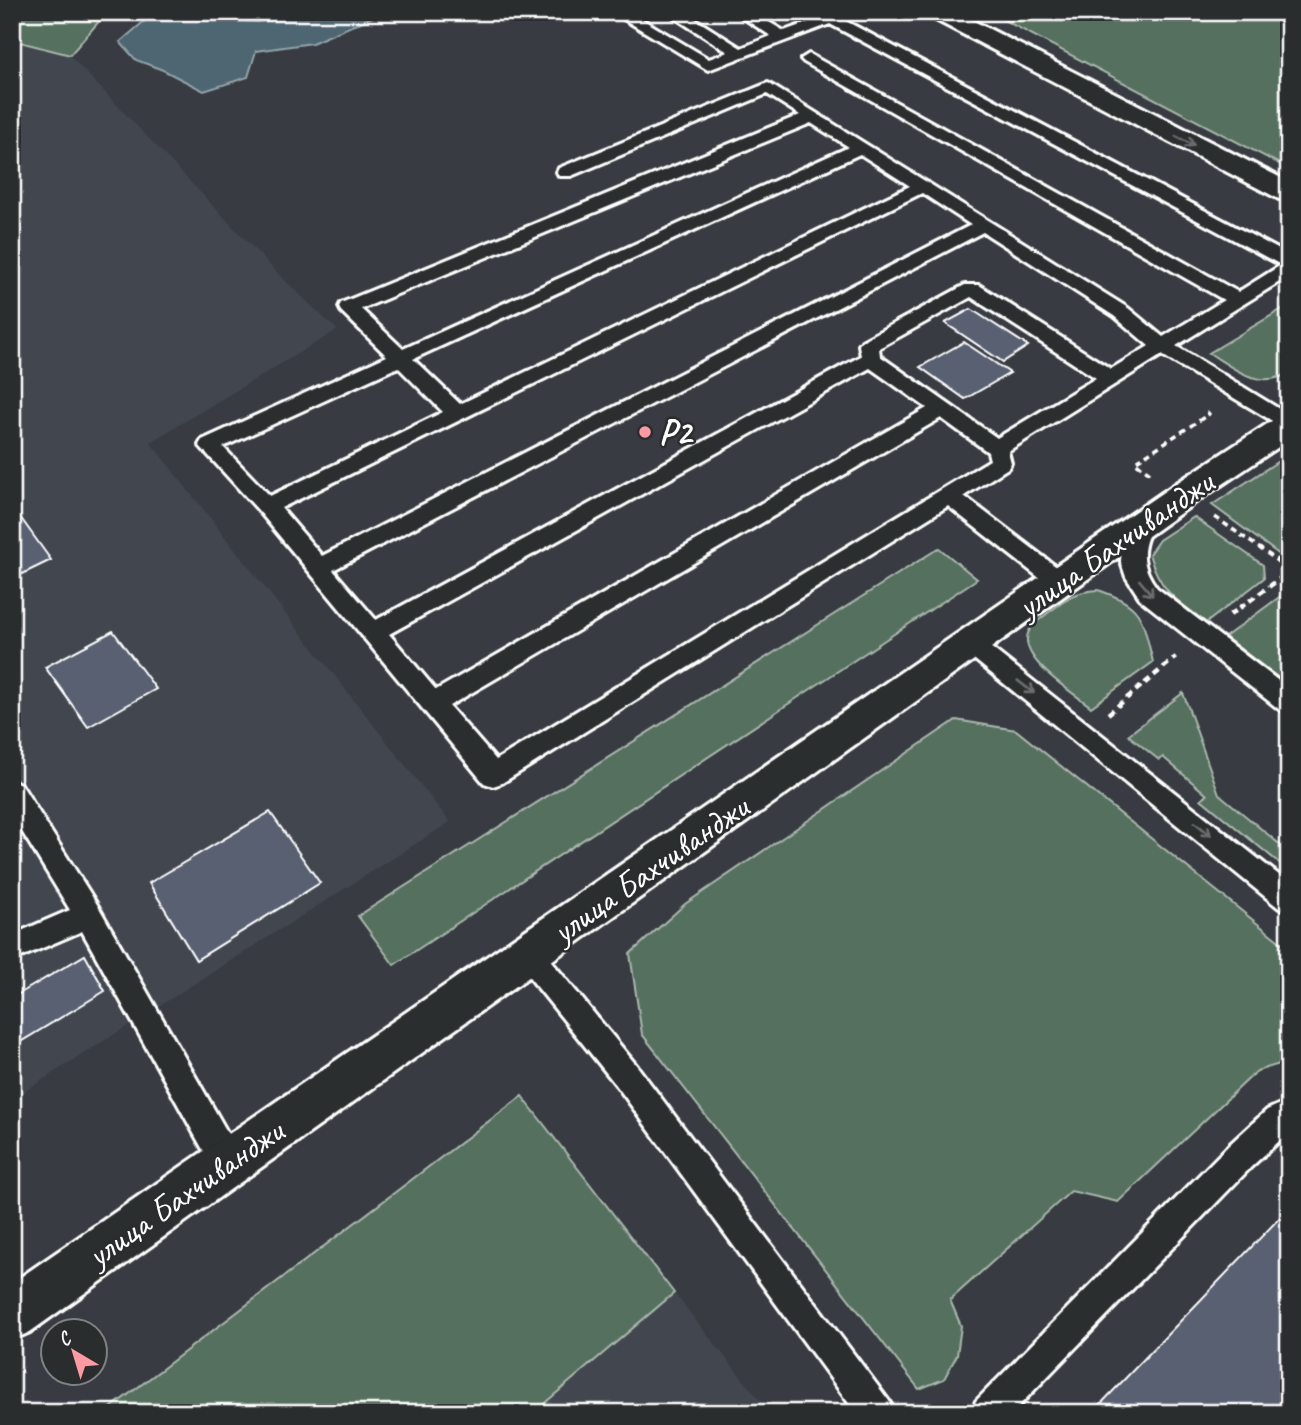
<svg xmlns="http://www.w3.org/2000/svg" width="1301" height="1425" font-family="Caveat,sans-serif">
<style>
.built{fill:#424750}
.green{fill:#56705e;stroke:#aab8ae;stroke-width:2}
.water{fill:#4d6672;stroke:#94a3aa;stroke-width:2}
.building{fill:#586072;stroke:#fff;stroke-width:2}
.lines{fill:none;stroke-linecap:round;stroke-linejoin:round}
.lane-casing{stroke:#fff;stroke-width:6}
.street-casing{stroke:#fff;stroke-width:6}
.highway-casing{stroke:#fff;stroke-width:6}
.path-far1{stroke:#fff;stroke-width:3.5;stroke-dasharray:6 4.5;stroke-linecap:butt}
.path{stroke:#fff;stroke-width:4.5;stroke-dasharray:7 5;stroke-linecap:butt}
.lane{fill:#2a2d2e;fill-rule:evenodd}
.street{fill:#2a2d2e;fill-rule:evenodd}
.highway{fill:#2a2d2e;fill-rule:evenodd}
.oneway{stroke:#6a6c6d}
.poi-dot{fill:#ff9aa2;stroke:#2a2d2e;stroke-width:2.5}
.labels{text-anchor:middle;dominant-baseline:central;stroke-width:5;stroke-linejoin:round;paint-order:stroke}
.poi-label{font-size:35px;font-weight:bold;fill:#fff;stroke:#2a2d2e;text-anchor:start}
.street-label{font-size:35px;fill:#fff;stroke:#2a2d2e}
</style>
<rect width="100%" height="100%" fill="#383c42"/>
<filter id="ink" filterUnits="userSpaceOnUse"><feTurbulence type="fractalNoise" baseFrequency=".0143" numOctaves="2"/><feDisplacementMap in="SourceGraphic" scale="14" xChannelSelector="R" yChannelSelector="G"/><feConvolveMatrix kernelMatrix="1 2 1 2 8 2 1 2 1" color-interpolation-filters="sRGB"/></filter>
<g filter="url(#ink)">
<path class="built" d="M12 40 69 55 279 275 337 330 150 442 450 822 12 1099Z
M674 1293 770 1413H533Z"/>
<path class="green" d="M12 12H88L102 18 70 55 12 40Z
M1001 12H1289V169L1002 19Z
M1289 305V373C1258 390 1235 369 1209 353Z
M1289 454V555H1280L1212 505Z
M1194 517 1263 565 1264 578 1206 623C1176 600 1160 591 1149 554L1159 540Z
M939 548 977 579 394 965 358 916Z
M1098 590C1144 605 1142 619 1153 662L1091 707C1074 693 1015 658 1029 631 1033 623 1042 618 1049 612 1069 598 1072 592 1098 590Z
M1289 590V686L1225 637Z
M1183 693 1219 794 1289 852V871L1201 799 1207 795 1163 757 1159 760 1128 735Z
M956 720 1016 730 1289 949V1061L1257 1071 1118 1202 1071 1191 950 1300 961 1326 957 1355 944 1379 919 1389 642 1034 630 954 685 904Z
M522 1096 674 1293 533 1413H104Z"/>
<path class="water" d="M322 12H384L312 43 256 51 248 77 204 91 163 70 136 60 120 42 149 17 257 22Z"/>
<path class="building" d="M971 309 1028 346 1003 362 945 323Z
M964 342 1010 373 965 399 920 367Z
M15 510 51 560 12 579V511Z
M113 631 156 689 88 727 45 667Z
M270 812 320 883 196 960 149 883Z
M85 955 105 991 12 1047V998Z
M1289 1208V1413H1092Z"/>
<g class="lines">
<g class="lane-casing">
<path id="lane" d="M612 12H630L709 59 728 52 666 12H684L741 48 771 36 734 12H752L784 31 826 16H836L1289 255V276L1176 346 1289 415V431L1162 355 1008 451 1011 463 1008 468 964 496 1067 575 1070 581 1067 587 1059 589 1051 587 948 506 502 783 493 786 484 783 259 511 199 445 202 440 387 356 341 311 339 307 341 303 800 115 767 94 571 176H559L557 172 559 168 768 83 1128 308 1163 337 1224 300 804 62 801 59 809 54 1238 292 1281 265 830 24 708 70ZM811 123 849 147 403 349 361 309ZM860 154 910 186 460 404 413 359ZM922 193 971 225 322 556 281 508ZM983 232 1114 316 1149 346 1111 369 979 285H965L862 341 859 345 861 356 376 620 333 570ZM971 297 1096 378 997 438 880 356 879 348ZM398 367 443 412 270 496 223 447ZM870 368 927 408 436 690 389 634ZM941 418 988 452 990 460 496 760 449 706Z
M1141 519 1149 521 1152 527C1140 550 1141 567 1157 588L1289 689V713L1280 710 1141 600 1126 577 1121 562 1122 545 1133 521Z
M972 636 980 639 1289 883V911L1279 908 964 651 960 645 964 639Z
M12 781 21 784 98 906 239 1153 243 1164 239 1175 228 1179 217 1175 82 931 12 961V935L70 910 12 815Z
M528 941 538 945 637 1066 889 1401 894 1413H856L617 1086 518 963 514 954 518 945Z
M1289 1100V1132L1251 1167 1012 1413H971L976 1401 1229 1145 1267 1110Z"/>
</g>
<g class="street-casing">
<path id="street" d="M1289 414V440L1196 502 30 1332 12 1340V1283L1172 486 1278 417Z"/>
</g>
<g class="highway-casing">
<path id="highway" d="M927 12H956L1289 182V201L1279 199 930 17Z"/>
</g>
<path class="path-far1" d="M1150 473 1135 462 1209 414 1207 412
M1215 517 1278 561"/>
<path class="path" d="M1275 559 1289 569
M1230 615 1289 572
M1108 714 1176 657"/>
<use href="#lane" class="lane"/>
<use href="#street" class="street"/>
<use href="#highway" class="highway"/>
</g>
<defs><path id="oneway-shaft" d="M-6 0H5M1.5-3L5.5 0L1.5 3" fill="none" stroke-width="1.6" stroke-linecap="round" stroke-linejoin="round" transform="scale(1.75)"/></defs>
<g class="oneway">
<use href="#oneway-shaft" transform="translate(1185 141) rotate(27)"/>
<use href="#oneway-shaft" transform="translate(1146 588) rotate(50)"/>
<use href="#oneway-shaft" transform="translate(1026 687) rotate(38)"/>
<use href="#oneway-shaft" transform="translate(1203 829) rotate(39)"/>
</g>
</g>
<circle class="poi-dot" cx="645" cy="432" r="7"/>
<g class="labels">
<g class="poi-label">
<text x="659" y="432">P2</text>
</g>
<g class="street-label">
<text transform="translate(1115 544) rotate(-35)">улица Бахчиванджи</text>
<text transform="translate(650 869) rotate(-35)">улица Бахчиванджи</text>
<text transform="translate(185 1193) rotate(-35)">улица Бахчиванджи</text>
</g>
</g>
<rect width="1301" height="1425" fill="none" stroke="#2a2d2e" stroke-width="42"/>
<rect x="21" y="21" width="1259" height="1383" fill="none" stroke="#fff" stroke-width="2.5" filter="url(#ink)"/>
<g transform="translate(74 1352) rotate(322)"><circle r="33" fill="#2a2d2e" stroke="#7f8182" stroke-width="2"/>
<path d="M0-5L12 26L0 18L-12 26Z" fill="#ff9aa2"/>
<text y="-10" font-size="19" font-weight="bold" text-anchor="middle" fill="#ffffff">С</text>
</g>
</svg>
